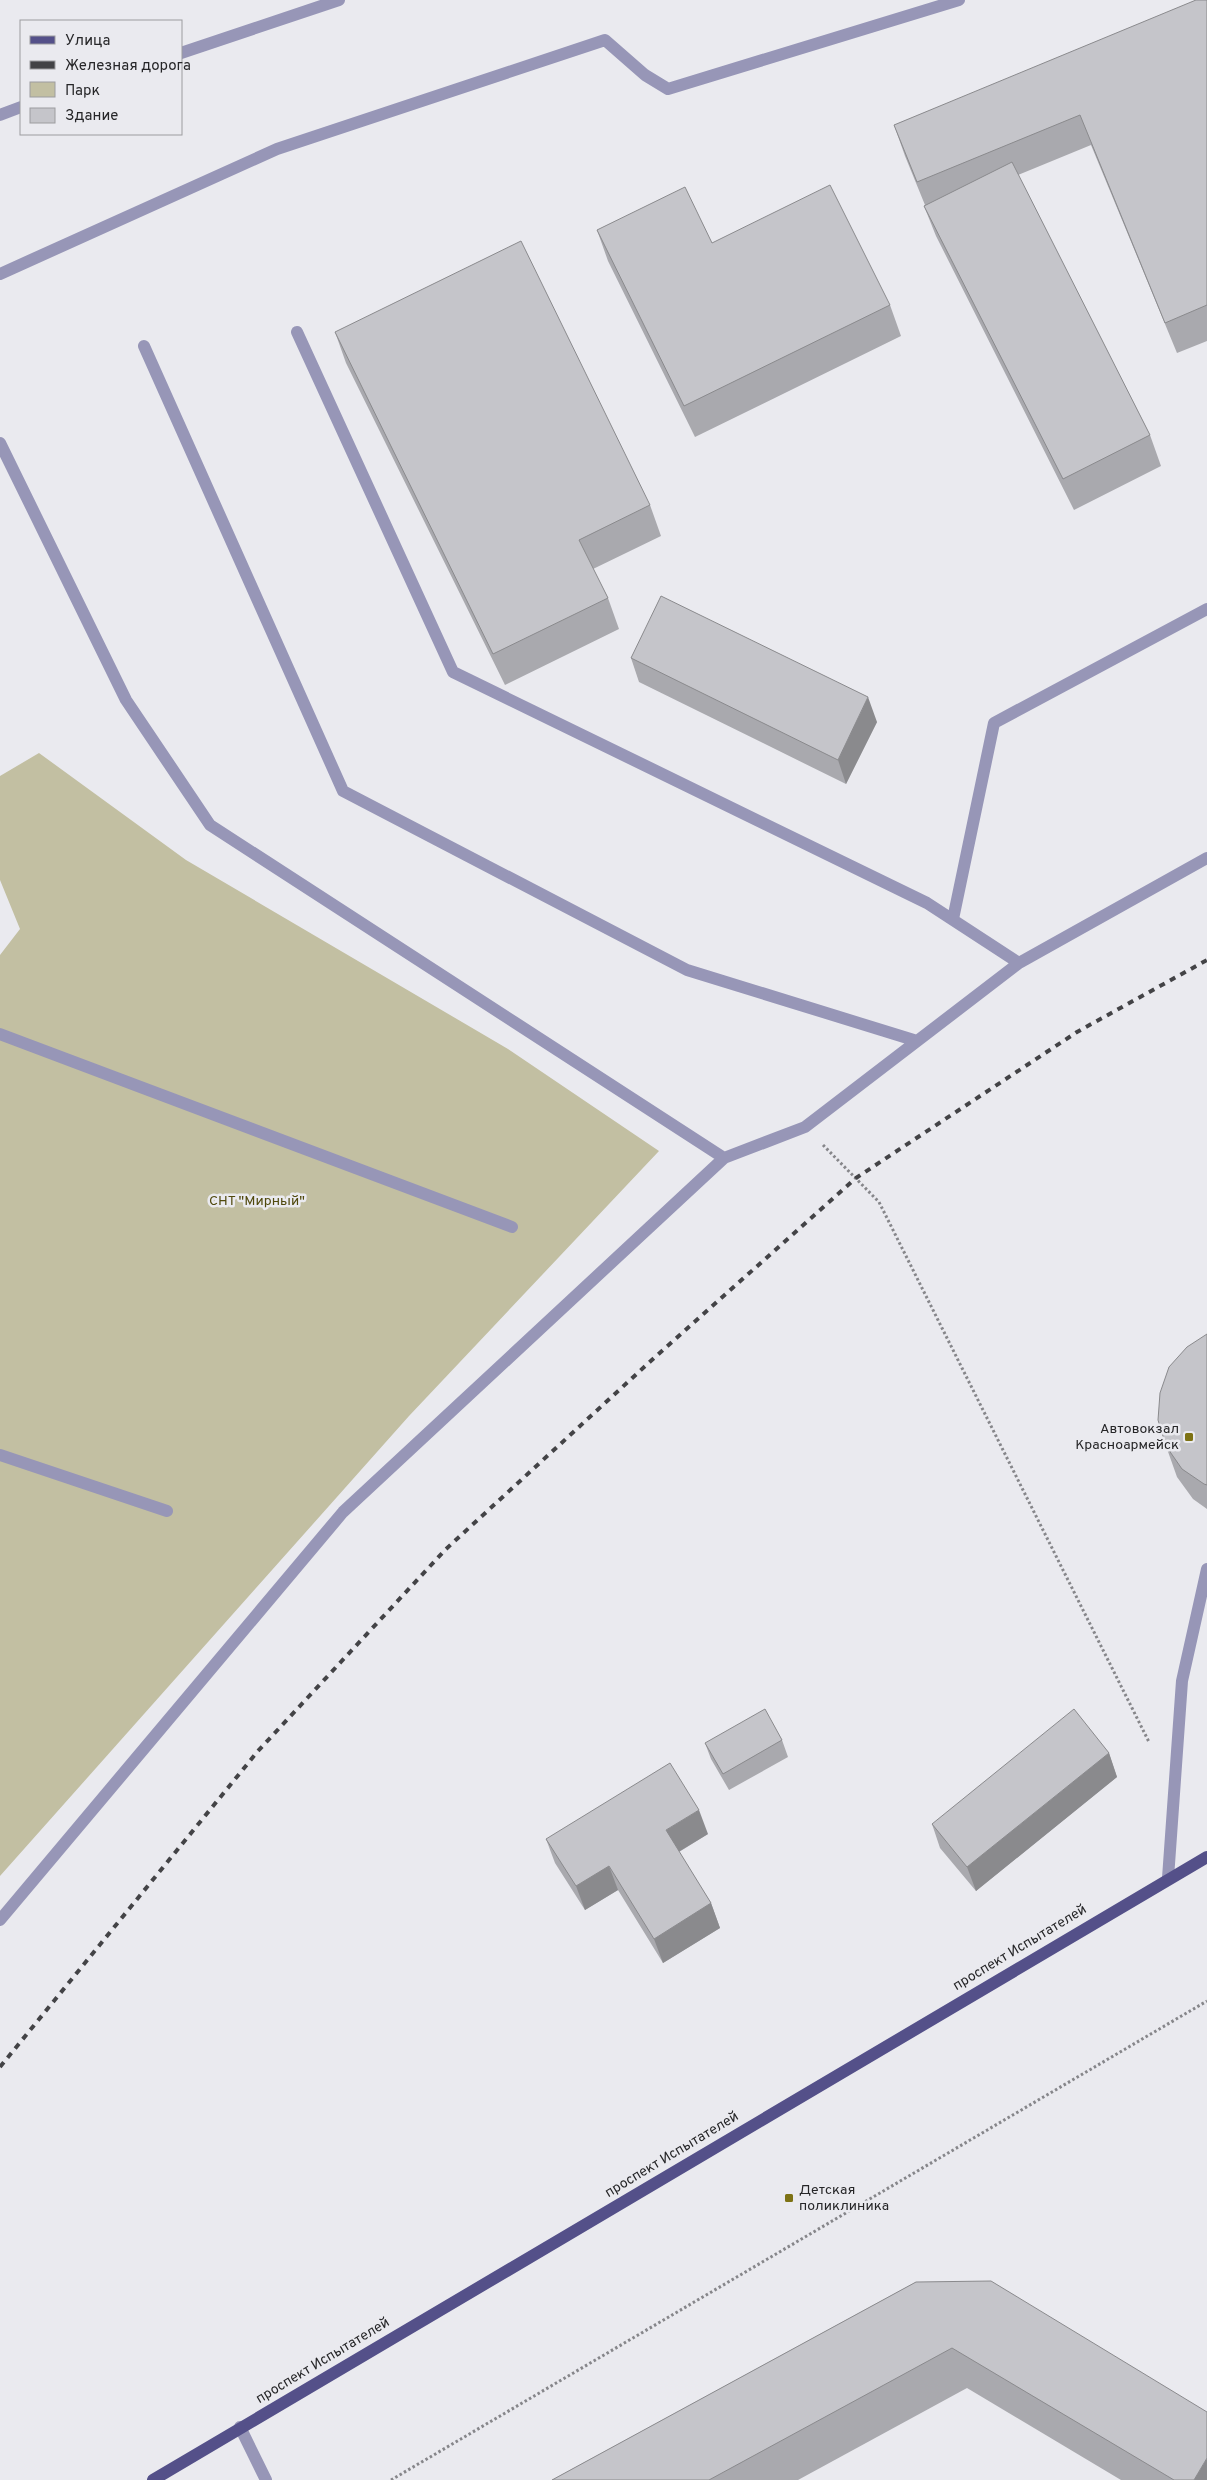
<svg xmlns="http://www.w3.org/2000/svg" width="1207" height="2480" font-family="Overpass,sans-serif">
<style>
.green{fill:#c2bfa2}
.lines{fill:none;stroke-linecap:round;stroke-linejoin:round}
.path{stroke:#86868a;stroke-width:3;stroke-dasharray:2.5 2.5;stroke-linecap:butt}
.minor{stroke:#9796b7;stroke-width:12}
.major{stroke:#545089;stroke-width:12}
.rail{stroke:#434346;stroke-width:4;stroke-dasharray:6 6;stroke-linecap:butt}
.wall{fill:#a9a9ae}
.shaded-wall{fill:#8a8a8d}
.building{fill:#c5c5ca;stroke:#8a8a8d}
.poi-dot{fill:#7d7214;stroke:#eaeaef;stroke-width:2}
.labels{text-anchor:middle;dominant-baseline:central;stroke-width:5;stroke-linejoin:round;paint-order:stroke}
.park-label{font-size:14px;fill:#50490d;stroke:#eaeaef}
.poi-label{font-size:14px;fill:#262628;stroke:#eaeaef;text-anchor:end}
.street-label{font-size:14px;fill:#262628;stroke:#eaeaef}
</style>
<rect width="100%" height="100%" fill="#eaeaef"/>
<path class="green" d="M39 753 186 860 508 1049 659 1151 409 1416 0 1876V955L20 929 0 880V776Z"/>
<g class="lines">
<path class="path" d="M823 1145 879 1202 1149 1742
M391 2480 1207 2001"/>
<path class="minor" d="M181 53 339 0
M0 115 21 107
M0 274 277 149 605 40 645 75 668 89 959 0
M297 332 453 672 927 903 1019 963
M144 346 343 791 687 970 917 1041
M0 443 126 700 210 825 724 1158
M953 919 994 723 1207 609
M0 1034 512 1227
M0 1455 167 1511
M1168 1878 1182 1681 1207 1569
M0 1920 343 1512 724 1158 805 1127 1019 963 1207 858
M240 2427 266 2480"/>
<path class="major" d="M153 2480 1207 1857"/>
<path class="rail" d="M0 2067 258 1751 446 1549 654 1358 856 1178 1077 1032 1207 960"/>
</g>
<path class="wall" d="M1207 0V341L1177 353 1091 145 1018 175 1150 435 1161 466 1074 510 936 236 924 206 925 205 905 156 894 125Z
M597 230 712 243 890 305 901 336 695 437 608 261Z
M335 332 650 505 661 536 593 569 608 598 619 629 505 685 346 363Z
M631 658 877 722 846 784 639 682Z
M1207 1334V1509L1193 1499 1177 1477 1166 1446Z
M782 1740 788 1757 729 1790 711 1759 705 1743Z
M1109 1753 1117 1777 976 1891 940 1848 932 1824Z
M708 1834 679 1852 711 1903 720 1928 663 1963 618 1890 585 1910 555 1863 546 1839Z
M916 2282 1207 2480H1121L967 2388 798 2480H552Z"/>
<path class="shaded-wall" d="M868 697 877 722 846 784 838 760Z
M1109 1753 1117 1777 976 1891 967 1867Z
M699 1810 708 1834 675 1854 666 1830Z
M609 1866 618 1890 585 1910 576 1886Z
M711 1903 720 1928 663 1963 654 1939Z
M1207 2458V2480H1194Z"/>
<path class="building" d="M1196 0H1207V305L1165 323 1080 115 917 182 894 125Z
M1012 162 1150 435 1063 479 924 206Z
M830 185 890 305 684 406 597 230 685 187 712 243Z
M521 241 650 505 579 540 608 598 493 654 335 332Z
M661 596 868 697 838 760 631 658Z
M1207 1334V1485L1204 1484 1182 1469 1166 1446 1158 1420 1160 1393 1169 1367 1187 1347Z
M765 1709 782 1740 723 1774 705 1743Z
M1074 1709 1109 1753 967 1867 932 1824Z
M670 1763 699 1810 666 1830 711 1903 654 1939 609 1866 576 1886 546 1839Z
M991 2281 1207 2412V2458L1194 2480H1174L952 2348 709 2480H552L916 2282Z"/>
<g class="poi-dot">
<rect x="1184" y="1432" width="10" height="10" rx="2.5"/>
<rect x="784" y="2193" width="10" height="10" rx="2.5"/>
</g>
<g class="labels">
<g class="park-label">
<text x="257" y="1201">СНТ "Мирный"</text>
</g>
<g class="poi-label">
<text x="1179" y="1429">Автовокзал<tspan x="1179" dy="16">Красноармейск</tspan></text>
<text x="799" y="2190" text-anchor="start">Детская<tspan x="799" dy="16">поликлиника</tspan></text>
</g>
<g class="street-label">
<text transform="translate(1020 1948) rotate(-31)">проспект Испытателей</text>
<text transform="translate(672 2155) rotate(-31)">проспект Испытателей</text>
<text transform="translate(323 2361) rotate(-31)">проспект Испытателей</text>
</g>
</g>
<rect x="20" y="20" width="162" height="115" fill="#eaeaef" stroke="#9c9c9f"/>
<rect x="30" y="36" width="25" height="8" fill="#545089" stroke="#9c9c9f"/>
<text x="65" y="45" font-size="15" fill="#262628">Улица</text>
<rect x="30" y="61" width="25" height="8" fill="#434346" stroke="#9c9c9f"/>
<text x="65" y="70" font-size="15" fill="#262628">Железная дорога</text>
<rect x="30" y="82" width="25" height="15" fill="#c2bfa2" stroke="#9c9c9f"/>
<text x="65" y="95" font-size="15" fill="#262628">Парк</text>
<rect x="30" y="108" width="25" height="15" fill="#c5c5ca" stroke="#9c9c9f"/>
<text x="65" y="120" font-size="15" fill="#262628">Здание</text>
</svg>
